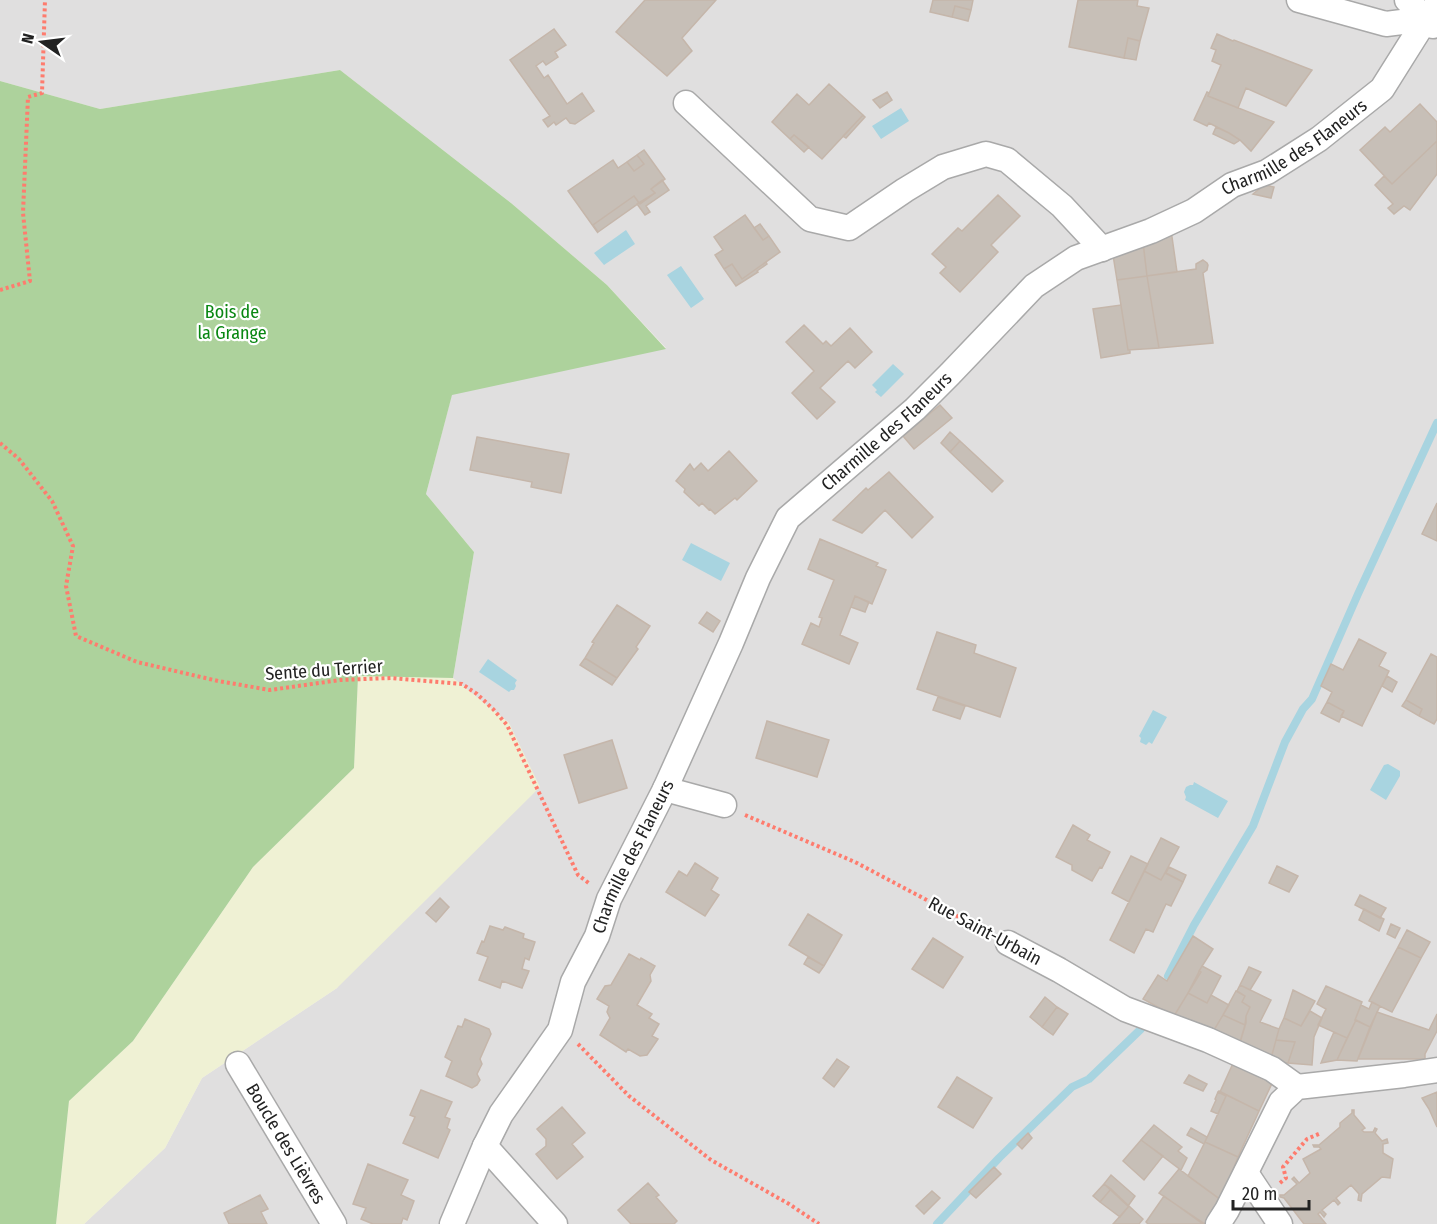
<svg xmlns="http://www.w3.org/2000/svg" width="1437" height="1224" font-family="'Fira Sans Condensed',sans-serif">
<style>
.residential{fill:#e0dfdf}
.farmland{fill:#eff1d4}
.forest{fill:#add29c}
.parking{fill:#e2e2e2}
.water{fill:#a8d4e0}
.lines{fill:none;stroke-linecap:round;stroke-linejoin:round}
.stream{stroke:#a8d4e0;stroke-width:8}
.building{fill:#c7bfb7;stroke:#c5b6aa;stroke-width:1.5}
.street-casing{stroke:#a9a9a9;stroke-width:27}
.path{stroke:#fe7c6e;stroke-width:4;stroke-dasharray:3 3;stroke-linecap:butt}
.street{stroke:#fff;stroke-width:24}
.labels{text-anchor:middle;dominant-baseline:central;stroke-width:4.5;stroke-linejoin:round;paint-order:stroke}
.street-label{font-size:18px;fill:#222;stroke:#fff}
.park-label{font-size:18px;fill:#098712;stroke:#fff}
</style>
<rect width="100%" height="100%" fill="#f2efe9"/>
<path class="residential" d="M0 0H1437V1224H84L165 1148 202 1078 337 988 509 723 453 678 474 552 426 494 452 394 666 348 607 285 511 203 340 70 100 109 0 81Z"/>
<path class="farmland" d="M358 675 453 678 509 723 540 787 337 988 202 1078 165 1148 84 1224H56L69 1101 133 1041 253 867 354 768Z"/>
<path class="forest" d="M340 70 511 203 607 285 666 349 452 395 426 494 474 552 453 678 358 676 354 768 253 867 133 1041 69 1101 56 1224H0V81L100 109Z"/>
<path class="parking" d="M1247 1206 1264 1211 1272 1224H1227L1234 1212Z"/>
<path class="water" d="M901 108 909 121 881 139 872 126Z
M626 230 635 244 604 265 594 253Z
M681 266 704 299 691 308 667 275Z
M893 364 904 374 881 397 875 392 877 390 872 385Z
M691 543 730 563 721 581 682 560Z
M488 659 517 680 515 683 516 686 514 690H511L509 692 479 672Z
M1153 710 1167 717 1152 744 1149 742 1146 745 1140 742 1141 738 1139 736Z
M1388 764 1400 771V776L1386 800 1370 790 1384 765Z
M1194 782 1228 801 1218 818 1185 800 1186 797 1184 792 1186 787 1190 785H1193Z"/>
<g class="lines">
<path class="stream" d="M1168 976 1194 925 1253 826 1285 742 1303 709 1312 699 1358 594 1437 423
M937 1224 999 1158 1072 1087 1089 1079 1141 1029"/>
</g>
<path class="building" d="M645 0H716L682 38 692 51 667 76 616 32Z
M933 0H973L971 10 955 6 952 17 930 12Z
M1078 0H1138L1137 6 1149 8 1140 41 1128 38 1124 58 1069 47Z
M955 6 971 10 968 21 952 17Z
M554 29 566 45 555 52 558 57 546 65 543 61 536 66 544 78 548 75 567 104 582 93 594 111 575 124 570 123 566 118 556 125 554 122 548 127 543 120 550 116 510 60Z
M1217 34 1233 41 1234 40 1312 70 1286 106 1246 88 1238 108 1208 96 1221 65 1212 61 1216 50 1211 48Z
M1128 38 1140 41 1136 60 1124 58Z
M829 84 863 115 822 159 794 135 790 139 772 122 797 94 809 105Z
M887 92 892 100 880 108 873 100Z
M1207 92 1209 93 1208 96 1274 122 1251 151 1240 140 1229 133 1209 123 1207 126 1194 120Z
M1420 104 1437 122V141L1392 184 1360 150 1385 127 1390 132Z
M863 115 865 117 846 138 843 136Z
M1216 127 1229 133 1240 140 1234 144 1213 134Z
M794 135 809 147 804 152 790 139Z
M1437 141V174L1410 210 1404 206 1394 214 1388 208 1393 204 1375 185 1384 176 1392 184Z
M644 150 665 179 651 189 655 193 640 204 634 196 593 225 598 233 568 191 613 160 618 168 627 162 634 171 644 164 637 155Z
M637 155 644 164 634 171 627 162Z
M662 180 669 190 646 206 650 212 645 215 637 204 655 193 651 189Z
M1264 185 1274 187 1271 198 1253 194Z
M998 195 1020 216 991 245 998 252 960 292 940 273 946 267 932 254 958 228 962 231Z
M634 196 639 203 598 232 593 225Z
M745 215 763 240 769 236 780 252 742 279 732 264 724 269 715 255 723 250 714 237Z
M760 224 769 236 763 240 754 228Z
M1171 230 1177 272 1147 276 1143 242Z
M1143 243 1147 276 1117 280 1113 255Z
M1203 260 1207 263 1208 265 1207 270 1203 273 1213 343 1159 348 1147 276 1196 269V264Z
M766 262 767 264 757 271 758 272 736 286 724 269 732 264 742 279Z
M1147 276 1159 348 1128 350 1117 280Z
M1121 305 1128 350H1130V353L1101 358 1093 309Z
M804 325 823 344 826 341 831 346 850 328 872 352 855 368 848 361 820 388 835 402 817 419 792 393 814 371 786 342Z
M940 405 952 418 914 449 903 436Z
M950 432 960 441 950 452 941 443Z
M477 437 569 454 561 493 531 487 532 482 470 470Z
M960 441 1003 481 992 492 950 452Z
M729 451 757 481 737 500 735 498 715 514 710 509 709 510 702 503 699 506 684 492 685 489 676 481 690 464 694 470 701 463 708 471Z
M889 472 933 517 912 538 885 510 862 533 833 520 866 488 868 490Z
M1437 503V541L1422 534Z
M820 539 878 563 876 566 886 570 872 604 855 596 840 635 858 643 849 664 802 644 811 623 819 627 822 618 819 617 834 580 808 569Z
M855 596 869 602 865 612 851 607Z
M617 605 650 626 636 647 638 649 617 678 585 658 594 643 592 642Z
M707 612 720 621 713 632 699 623Z
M937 632 976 645 974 653 1016 668 1000 717 917 689Z
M1359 639 1386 653 1379 666 1389 671 1362 726 1341 716 1344 711 1327 702 1332 692 1321 686 1331 664 1343 670Z
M1431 654 1437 657V719L1434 724 1419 716 1422 709 1406 700Z
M585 658 617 678 612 685 580 665Z
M1387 676 1397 682 1392 692 1382 686Z
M938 697 965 706 960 719 933 710Z
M1406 700 1422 709 1419 716 1402 706Z
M1327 702 1344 711 1339 722 1321 713Z
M767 721 829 740 817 777 756 758Z
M612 740 627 788 579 803 564 755Z
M1073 825 1090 835 1087 840 1110 852 1102 868 1100 867 1092 881 1072 870V865L1056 857Z
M1161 838 1179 847 1161 880 1144 871Z
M1131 856 1148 864 1129 902 1112 893Z
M695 863 718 878 711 890 719 895 705 916 666 892 679 871 687 876Z
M1277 866 1298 876 1289 892 1269 883Z
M1169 867 1186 875 1183 882 1166 873Z
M1144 871 1161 880 1165 873 1183 882 1171 906 1166 904 1153 932 1146 929 1134 953 1110 940Z
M1360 895 1386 908 1380 918 1355 905Z
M440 898 449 907 436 922 426 913Z
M1364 909 1384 919 1379 931 1359 920Z
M808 914 842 935 824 966 789 945Z
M1391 924 1400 928 1395 938 1387 934Z
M490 926 503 930 505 927 524 934 523 938 535 942 529 960 525 958 522 969 529 971 522 988 502 981 500 988 479 980 488 957 477 953 482 941 484 942Z
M1407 930 1430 942 1421 958 1398 947Z
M1193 936 1213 949 1199 971 1201 972 1174 1016 1143 999 1158 975 1167 981Z
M933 938 963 957 943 988 912 969Z
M1398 947 1421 958 1392 1012 1369 1001Z
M629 954 640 960 641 958 655 966 650 975 651 981 637 1005 652 1014 649 1018 659 1024 652 1036 658 1039 647 1055 640 1056 628 1049 626 1052 600 1035 610 1018 607 1012 609 1006 597 999 605 986 611 985Z
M808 957 824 966 819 973 804 964Z
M1202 966 1221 976 1207 1003 1188 993Z
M1249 967 1261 972 1250 990 1240 985Z
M1240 985 1271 1000 1260 1022 1279 1029 1270 1062 1238 1049 1246 1023V1016L1250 1007 1242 1002 1245 996 1237 991Z
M1326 986 1362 1002 1355 1020H1356L1347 1038 1318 1025 1326 1009 1317 1004Z
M1293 990 1315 1001 1301 1026 1284 1018Z
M1236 991 1245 996 1242 1002 1250 1007 1246 1016 1245 1025 1223 1015Z
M1188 993 1207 1003 1211 995 1229 1005 1211 1035 1174 1016Z
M1045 997 1057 1007 1042 1027 1030 1017Z
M1372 1002 1380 1006 1370 1027 1355 1020 1361 1005 1369 1009Z
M1057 1007 1068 1014 1053 1035 1042 1027Z
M1310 1011 1322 1018 1314 1037 1312 1065 1288 1063 1295 1042 1276 1040 1279 1029 1284 1018 1301 1026Z
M1377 1012 1429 1030 1437 1014V1031L1425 1054V1059H1358Z
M1223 1015 1245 1025 1238 1049 1211 1035Z
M465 1019 489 1029 491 1034 480 1059 482 1064 477 1074 480 1080 477 1085 472 1088 446 1076 452 1061 445 1057 458 1026 462 1027Z
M1356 1020 1370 1027 1357 1061 1337 1060Z
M1334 1032 1347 1038 1337 1060 1321 1063 1329 1043Z
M1276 1040 1295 1042 1288 1063 1270 1062Z
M837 1059 849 1067 834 1087 823 1078Z
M1235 1059 1275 1077 1259 1111 1220 1092Z
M1189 1075 1207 1084 1203 1091 1184 1083Z
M957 1077 992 1098 973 1128 938 1107Z
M421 1090 452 1102 445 1117 450 1119 447 1128 450 1130 438 1158 403 1143 415 1117 410 1115Z
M1219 1091 1259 1111 1238 1157 1205 1142 1226 1096 1218 1092Z
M1218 1092 1226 1096 1218 1114 1211 1111 1216 1100 1215 1099Z
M1437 1092V1127L1429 1109 1422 1098Z
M562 1107 585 1133 572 1144 583 1157 557 1179 536 1154 546 1146V1139L537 1129Z
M1352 1110H1354V1115L1365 1128 1362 1130 1364 1132H1373L1375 1128 1377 1129 1375 1133 1382 1141 1387 1139 1388 1143 1383 1144V1153L1393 1159 1390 1178 1382 1177 1362 1194 1361 1201 1358 1200 1359 1194 1351 1185 1336 1198 1340 1203 1338 1205 1334 1200 1322 1210 1326 1214 1324 1217 1320 1212 1318 1214 1326 1224H1304L1284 1198 1280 1197V1195H1284L1297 1184 1292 1179 1294 1177 1299 1183 1310 1173 1303 1159 1321 1149 1319 1147H1314L1313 1145H1319L1340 1127V1123L1352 1113Z
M1154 1125 1182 1147 1178 1151 1187 1158 1181 1170 1141 1140Z
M1191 1128 1207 1137 1204 1144 1187 1135Z
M1028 1133 1032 1138 1022 1149 1017 1144Z
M1141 1140 1163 1156 1144 1180 1123 1161Z
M1205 1142 1238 1157 1221 1200 1188 1176Z
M368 1164 408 1180 401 1195 414 1201 407 1220 403 1218 401 1224H373L361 1219 366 1208 353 1204Z
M994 1167 1001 1174 976 1198 969 1192Z
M1179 1169 1221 1200 1205 1224 1159 1193Z
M1111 1175 1135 1196 1128 1206 1104 1184Z
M648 1183 659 1195 656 1197 677 1221 674 1224H631L618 1210Z
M1104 1184 1111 1189 1100 1202 1093 1196Z
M1111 1189 1129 1206 1120 1217 1100 1202Z
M932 1191 940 1198 924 1214 916 1206Z
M260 1195 268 1209 261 1212 267 1224H229L224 1213Z
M1164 1196 1203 1224H1148L1146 1222Z
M1129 1206 1143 1219 1139 1224H1113Z"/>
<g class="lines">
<g class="street-casing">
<g id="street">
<path d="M1299 0 1386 24 1426 19 1436 14"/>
<path d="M1407 0 1433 26"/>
<path d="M686 103 810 219 849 228 905 190 943 167 986 154 1007 160 1062 206 1102 249"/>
<path d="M665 789 724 805"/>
<path d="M1008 943 1059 970 1125 1009 1208 1040 1272 1069 1297 1087"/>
<path id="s1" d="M238 1064 334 1224"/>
<path d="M485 1146 555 1224"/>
<path d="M1246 1173 1280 1224"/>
<path id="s2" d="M452 1224 485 1146 501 1114 560 1030 573 982 597 936 609 899 665 789 731 643 758 578 788 518 915 409 950 374 1034 286 1076 258 1151 231 1194 211 1232 185 1267 172 1319 139 1382 89 1426 19 1437 4"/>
<path d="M1218 1224 1227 1210 1281 1102 1297 1087 1404 1075 1437 1070"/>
</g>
</g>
<path class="path" d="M0 290 30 281 23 213 28 97 42 93 45 0
M0 443 19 459 52 501 73 546 66 586 76 636 137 662 218 681 270 690 340 680 391 678 462 684 477 694 493 709 507 725 578 875 590 884
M745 815 855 862 989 933
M578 1044 629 1096 711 1160 789 1204 819 1224
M1280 1183 1286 1178 1283 1167 1307 1139 1321 1133"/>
<use href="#street" class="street"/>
</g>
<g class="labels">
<g class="street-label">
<text stroke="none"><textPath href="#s2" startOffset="1420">Charmille des Flaneurs</textPath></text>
<text stroke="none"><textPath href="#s2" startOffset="916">Charmille des Flaneurs</textPath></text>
<text transform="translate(324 670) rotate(-4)">Sente du Terrier</text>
<text stroke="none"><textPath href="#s2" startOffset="412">Charmille des Flaneurs</textPath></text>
<text transform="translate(985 931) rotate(28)">Rue Saint-Urbain</text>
<text stroke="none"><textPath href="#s1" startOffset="93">Boucle des Lièvres</textPath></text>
</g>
<g class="park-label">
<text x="232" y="312">Bois de<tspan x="232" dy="21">la Grange</tspan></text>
</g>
</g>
<g transform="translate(42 42) rotate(284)" stroke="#ffffff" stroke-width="4.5" paint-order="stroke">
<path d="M0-4.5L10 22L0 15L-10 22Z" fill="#222222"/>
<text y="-9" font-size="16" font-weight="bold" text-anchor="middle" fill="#222222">N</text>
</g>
<path d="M1233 1200v9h76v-9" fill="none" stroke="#222222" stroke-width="3"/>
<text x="1242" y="1200" font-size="18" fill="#222222" stroke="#ffffff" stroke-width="4.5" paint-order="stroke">20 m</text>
</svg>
